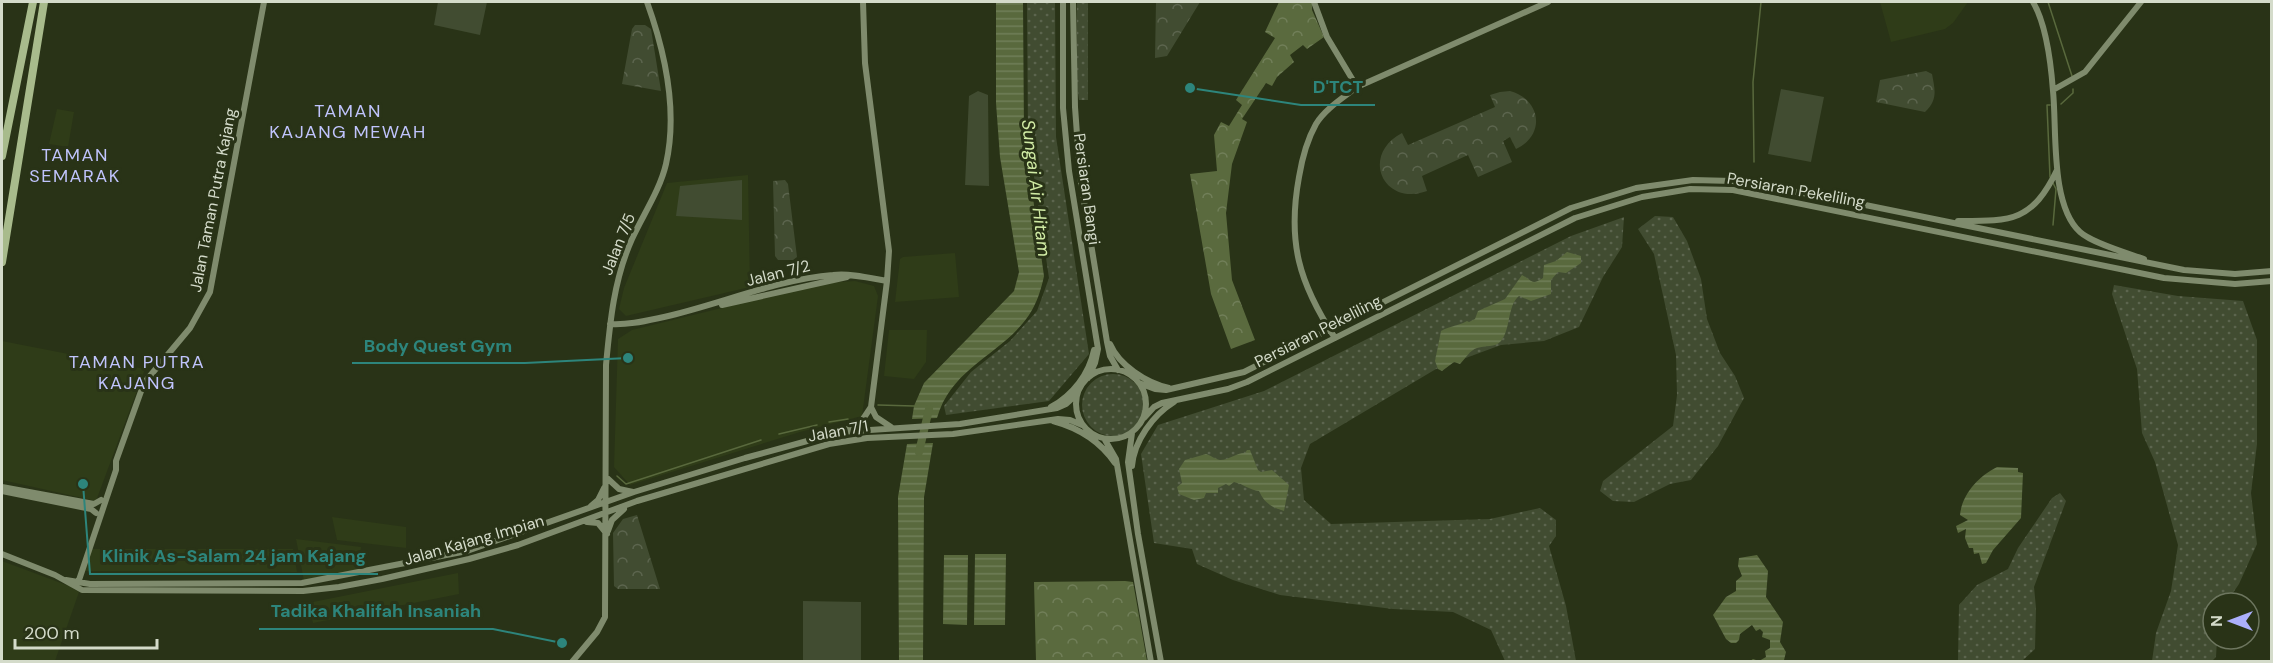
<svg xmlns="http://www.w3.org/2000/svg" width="2273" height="663" font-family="'DM Sans',sans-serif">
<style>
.built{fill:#2f3c18}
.grass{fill:url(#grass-dots)}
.forest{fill:url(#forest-crowns)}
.park{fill:url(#park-crowns)}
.pitch{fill:#414c31}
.water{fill:url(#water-rules)}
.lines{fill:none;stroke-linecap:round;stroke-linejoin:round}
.stream{stroke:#59693d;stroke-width:1.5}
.river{stroke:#59693d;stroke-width:8}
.secondary{stroke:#7f8b6d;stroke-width:6}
.highway{stroke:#a8bb8c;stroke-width:8}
.labels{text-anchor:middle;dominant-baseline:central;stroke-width:6;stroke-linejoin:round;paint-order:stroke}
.street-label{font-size:16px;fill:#d4dbca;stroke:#293317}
.neighbourhood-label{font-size:18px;letter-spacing:1.5px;fill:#c0c4fd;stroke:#293317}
.water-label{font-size:18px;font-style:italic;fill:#d1eca5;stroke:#293317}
.leader{fill:none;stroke:#2d857c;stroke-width:2}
.callout-dot{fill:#2d857c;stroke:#293317;stroke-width:2}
.callout-label{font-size:18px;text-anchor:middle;font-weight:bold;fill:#2d857c;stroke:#293317;stroke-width:6;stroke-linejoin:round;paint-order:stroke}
</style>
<defs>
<pattern id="grass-dots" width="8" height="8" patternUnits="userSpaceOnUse" patternTransform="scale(1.5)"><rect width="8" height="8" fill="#414c31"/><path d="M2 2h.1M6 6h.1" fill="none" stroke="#5c654e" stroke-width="1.8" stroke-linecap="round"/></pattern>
<pattern id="forest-crowns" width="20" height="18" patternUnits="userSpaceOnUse" patternTransform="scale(1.5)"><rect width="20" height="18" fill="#5a6a3e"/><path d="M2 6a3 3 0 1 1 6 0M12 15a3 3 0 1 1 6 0" fill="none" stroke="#717f59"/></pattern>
<pattern id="park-crowns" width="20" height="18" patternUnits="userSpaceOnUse" patternTransform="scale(1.5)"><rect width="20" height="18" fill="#414c31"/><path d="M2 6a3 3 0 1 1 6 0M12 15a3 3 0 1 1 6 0" fill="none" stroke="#5c654e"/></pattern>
<pattern id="water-rules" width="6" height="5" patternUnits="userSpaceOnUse" patternTransform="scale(1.5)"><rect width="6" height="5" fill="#59693d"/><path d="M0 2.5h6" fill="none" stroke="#707e58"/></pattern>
</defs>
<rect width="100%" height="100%" fill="#293317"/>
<path class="built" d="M1880 2H1968L1953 23 1945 29 1891 42Z
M57 109 74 112 68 147 49 144Z
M748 175 750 287 626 316 619 309 624 288 667 183Z
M955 253 959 297 895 302 900 259 903 257Z
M855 281 874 286 878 296 862 416 800 432 630 485 614 467 618 339 632 330 754 300 823 283Z
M889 330H927L926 362 914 379 884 376Z
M2 341 145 369 96 501 2 480Z
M332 517 406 527V548L337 540Z
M296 539 361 547 358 570 304 581Z
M91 549H293L297 572 85 571Z
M2 561 69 586 79 592 55 661H2Z
M458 573 459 594 313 623 308 603Z"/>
<path class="grass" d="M1027 2H1055L1056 137 1089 354 1049 401 946 415 944 406 971 372 1010 341 1037 311 1049 278 1028 136Z
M1077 2H1088V100H1079L1077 87Z
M1655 216 1673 217 1687 241 1701 279 1707 319 1720 353 1735 376 1744 398 1718 446 1691 480 1670 484 1634 502 1613 501 1600 491 1603 481 1673 426 1677 395 1676 355 1654 254 1638 229Z
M1624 217 1622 247 1603 277 1579 327 1544 341 1501 345 1436 369 1310 444 1301 468 1304 500 1331 524 1490 519 1540 508 1556 520V536L1549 546 1566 606 1576 661H1505L1491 630 1453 612 1393 609 1280 595 1233 580 1197 564 1192 549 1154 543 1141 454 1158 425 1264 391 1571 236Z
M2114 285 2178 296 2243 301 2257 340V444L2251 493 2257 544 2239 584 2226 603H2213V639H2217L2216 657 2212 661H2152L2156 633 2171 591 2178 545 2155 462 2142 433 2137 369 2112 294Z
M1082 405a31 31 0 1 1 62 0a31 31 0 1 1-62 0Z
M2060 493 2066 501 2034 587 2036 608 2035 649 2022 661H1958L1959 605 1977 585 2008 569 2018 548 2052 498Z"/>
<path class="forest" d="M1279 2H1312V10L1324 37 1307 49 1303 45 1290 55 1294 62 1277 77 1272 86 1266 83 1242 119 1247 122 1232 164 1226 213 1232 280 1255 340 1231 349 1211 294 1190 174 1217 171 1214 135 1221 122 1229 126 1242 105 1236 100 1275 38 1265 32Z
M1125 581 1133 582 1147 661H1036L1034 582Z"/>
<path class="park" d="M1156 2H1200L1167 56 1155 58Z
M635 25H645L651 29 661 91 622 84 632 29Z
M1926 71 1932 74C1935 90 1938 100 1925 112L1876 102 1880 80Z
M1510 91C1541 99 1546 135 1516 149L1510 137 1503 141 1512 162 1478 177 1468 155 1422 176 1427 191C1383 207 1360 155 1402 133L1408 145 1495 107 1490 95 1500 92Z
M785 180 788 184 797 257 793 260H778L775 256 773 181Z
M637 515 660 589H618L614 586 613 533 623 519Z"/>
<path class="pitch" d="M438 2H487L480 35 434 25Z
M1781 89 1824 97 1811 162 1768 154Z
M978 91 988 95 989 186 965 185 969 96Z
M742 180V220L676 216 680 186Z
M803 601 861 602V661H803Z"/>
<path class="water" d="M996 2H1023L1024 134 1044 276C1041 290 1037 303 1029 315 1002 355 952 366 937 418L912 419 914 406 924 383 1014 291 1019 272 1000 157 996 103Z
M1567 252 1581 256V263L1566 273 1558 272 1551 280V294L1531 301 1519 296C1507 306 1511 329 1501 341 1495 348 1485 345 1477 348 1470 350 1465 359 1460 364L1454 362 1442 371 1438 369 1435 361 1441 331C1450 326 1458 326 1467 321L1469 322 1475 319 1478 311 1505 299 1522 275C1532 280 1531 286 1543 278L1544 265 1556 261Z
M933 443 924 497 923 661H899L898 497 907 444Z
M1247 450H1250L1258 470 1261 472 1272 470 1289 485 1284 511C1272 507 1265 504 1259 491 1250 490 1243 484 1234 482L1229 486 1226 484 1218 488V493H1206L1204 498 1194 500 1179 494 1177 487 1182 483 1179 469 1185 460 1206 454C1209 455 1218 460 1220 460 1229 460 1236 453 1245 453Z
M1997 467 2018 468V472L2023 473 2021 518 1993 550 1986 563 1982 564 1979 553 1974 554 1973 548H1969L1965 538 1966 529 1958 533 1956 526 1968 520 1960 515C1962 494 1979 476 1997 467Z
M975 554H1006L1005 625H974Z
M944 555H968L967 625 943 624Z
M1757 555 1768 571 1766 597 1783 622 1780 642 1786 652 1784 660 1790 661H1750L1753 659 1759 661 1766 657 1765 651 1770 648V640L1762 637 1763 632 1760 629 1756 631 1752 625 1740 634 1739 640 1736 643H1731L1726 639 1713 615 1726 597 1736 591V581L1742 576 1738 566 1739 558Z"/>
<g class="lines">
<path class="stream" d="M2048 2 2072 76
M2061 104 2073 93V89
M2050 105H2047L2050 177
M1754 162 1753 82 1761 2
M2053 225 2056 189 2053 183
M878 405 914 406
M829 422 848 419
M779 434 817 425
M617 476 626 484 761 440"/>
<path class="river" d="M919 452 929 409"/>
<path class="secondary" d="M1063 2V108L1069 171 1098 349 1095 363 1088 378
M1073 2 1075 107 1080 176 1107 342 1110 356 1118 370
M1314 2 1327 37 1357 87
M2033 2C2046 24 2051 64 2053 91 2057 129 2050 205 2080 232 2092 243 2127 253 2144 259
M2053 90 2085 72 2141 2
M1958 221C2011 221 2032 222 2057 170
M722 305 847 277
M610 324C629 325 645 321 664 317 718 305 778 279 833 275 850 273 870 278 887 281
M1335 338C1299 283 1287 242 1299 177 1302 159 1307 140 1316 124 1325 109 1343 98 1357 87L1548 2
M1110 344C1119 365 1146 383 1169 388
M1076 404a35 35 0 1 1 70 0a35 35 0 1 1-70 0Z
M1139 383 1155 389 1166 390 1244 372 1571 208 1636 188 1693 180 1733 181 1826 197 2184 270 2235 274 2272 271
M871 407 876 417 891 427
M1051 407C1073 395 1089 374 1094 350
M1144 418 1154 407 1162 403 1228 389 1247 382 1575 218 1642 197 1690 189 1733 190 2164 278 2235 284 2272 281
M1053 421C1079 428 1100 441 1115 463
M849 428 861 422 871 407 887 281 889 251 865 63 863 2
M1132 433 1128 462 1138 534 1161 662
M1105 440 1116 459 1151 662
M1132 466C1134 441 1153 415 1174 402
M606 477 619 489 633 492
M2 487 94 504 101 500
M2 491 91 509 96 513
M591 506 598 500 604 488
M587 522 598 523 607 534
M608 531 612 520 624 509
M2 554 55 575 82 590 303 591 339 587 382 579 469 559 518 545 637 501 829 444 867 438 953 434 1058 419 1070 420 1082 425
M66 580 90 584 302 583 467 551 634 492 745 458 840 432 960 424 1057 408 1066 404 1077 394
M78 583 116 470V461L144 383 190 328 210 292 264 2
M572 662 597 632 605 617 606 365C610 322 614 279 632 239 643 215 660 190 666 164 678 111 665 52 647 2"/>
<path class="highway" d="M2 156 33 2
M2 262 44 2"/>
</g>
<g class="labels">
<g class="street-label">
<text transform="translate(1087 189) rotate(82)">Persiaran Bangi</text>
<text transform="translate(1796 190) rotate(10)">Persiaran Pekeliling</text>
<text transform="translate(213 200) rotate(-79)">Jalan Taman Putra Kajang</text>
<text transform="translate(618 244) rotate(-68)">Jalan 7/5</text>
<text transform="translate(778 273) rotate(-14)">Jalan 7/2</text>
<text transform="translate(1318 331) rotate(-27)">Persiaran Pekeliling</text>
<text transform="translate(838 431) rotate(-10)">Jalan 7/1</text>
<text transform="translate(474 540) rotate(-16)">Jalan Kajang Impian</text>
</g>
<g class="neighbourhood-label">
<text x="348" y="111">TAMAN<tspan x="348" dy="21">KAJANG MEWAH</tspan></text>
<text x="75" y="155">TAMAN<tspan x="75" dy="21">SEMARAK</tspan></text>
<text x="137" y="362">TAMAN PUTRA<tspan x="137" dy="21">KAJANG</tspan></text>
</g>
<g class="water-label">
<text transform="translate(1036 188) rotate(83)">Sungai Air Hitam</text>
</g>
</g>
<path class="leader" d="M1190 88L1301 105H1375M628 358L525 363H352M83 484L90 574H378M562 643L493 629H259"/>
<g class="callout-dot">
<circle cx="1190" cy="88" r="6"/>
<circle cx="628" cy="358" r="6"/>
<circle cx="83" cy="484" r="6"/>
<circle cx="562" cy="643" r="6"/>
</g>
<g class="callout-label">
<text x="1338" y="93">D'TCT</text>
<text x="438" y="352">Body Quest Gym</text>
<text x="234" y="562">Klinik As-Salam 24 jam Kajang</text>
<text x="376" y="617">Tadika Khalifah Insaniah</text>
</g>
<rect width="2273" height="663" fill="none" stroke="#d4dbca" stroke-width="6"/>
<g transform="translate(2231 621) rotate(270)"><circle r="28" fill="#293317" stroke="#6d765f" stroke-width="1.5"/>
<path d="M0-4.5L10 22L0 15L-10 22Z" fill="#abaffb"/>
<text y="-9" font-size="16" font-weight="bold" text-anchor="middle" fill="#d4dbca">N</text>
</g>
<path d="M15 639v9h142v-9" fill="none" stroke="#d4dbca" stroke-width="3"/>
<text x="24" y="639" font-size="18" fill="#d4dbca" stroke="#293317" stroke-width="4.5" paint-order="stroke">200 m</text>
</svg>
